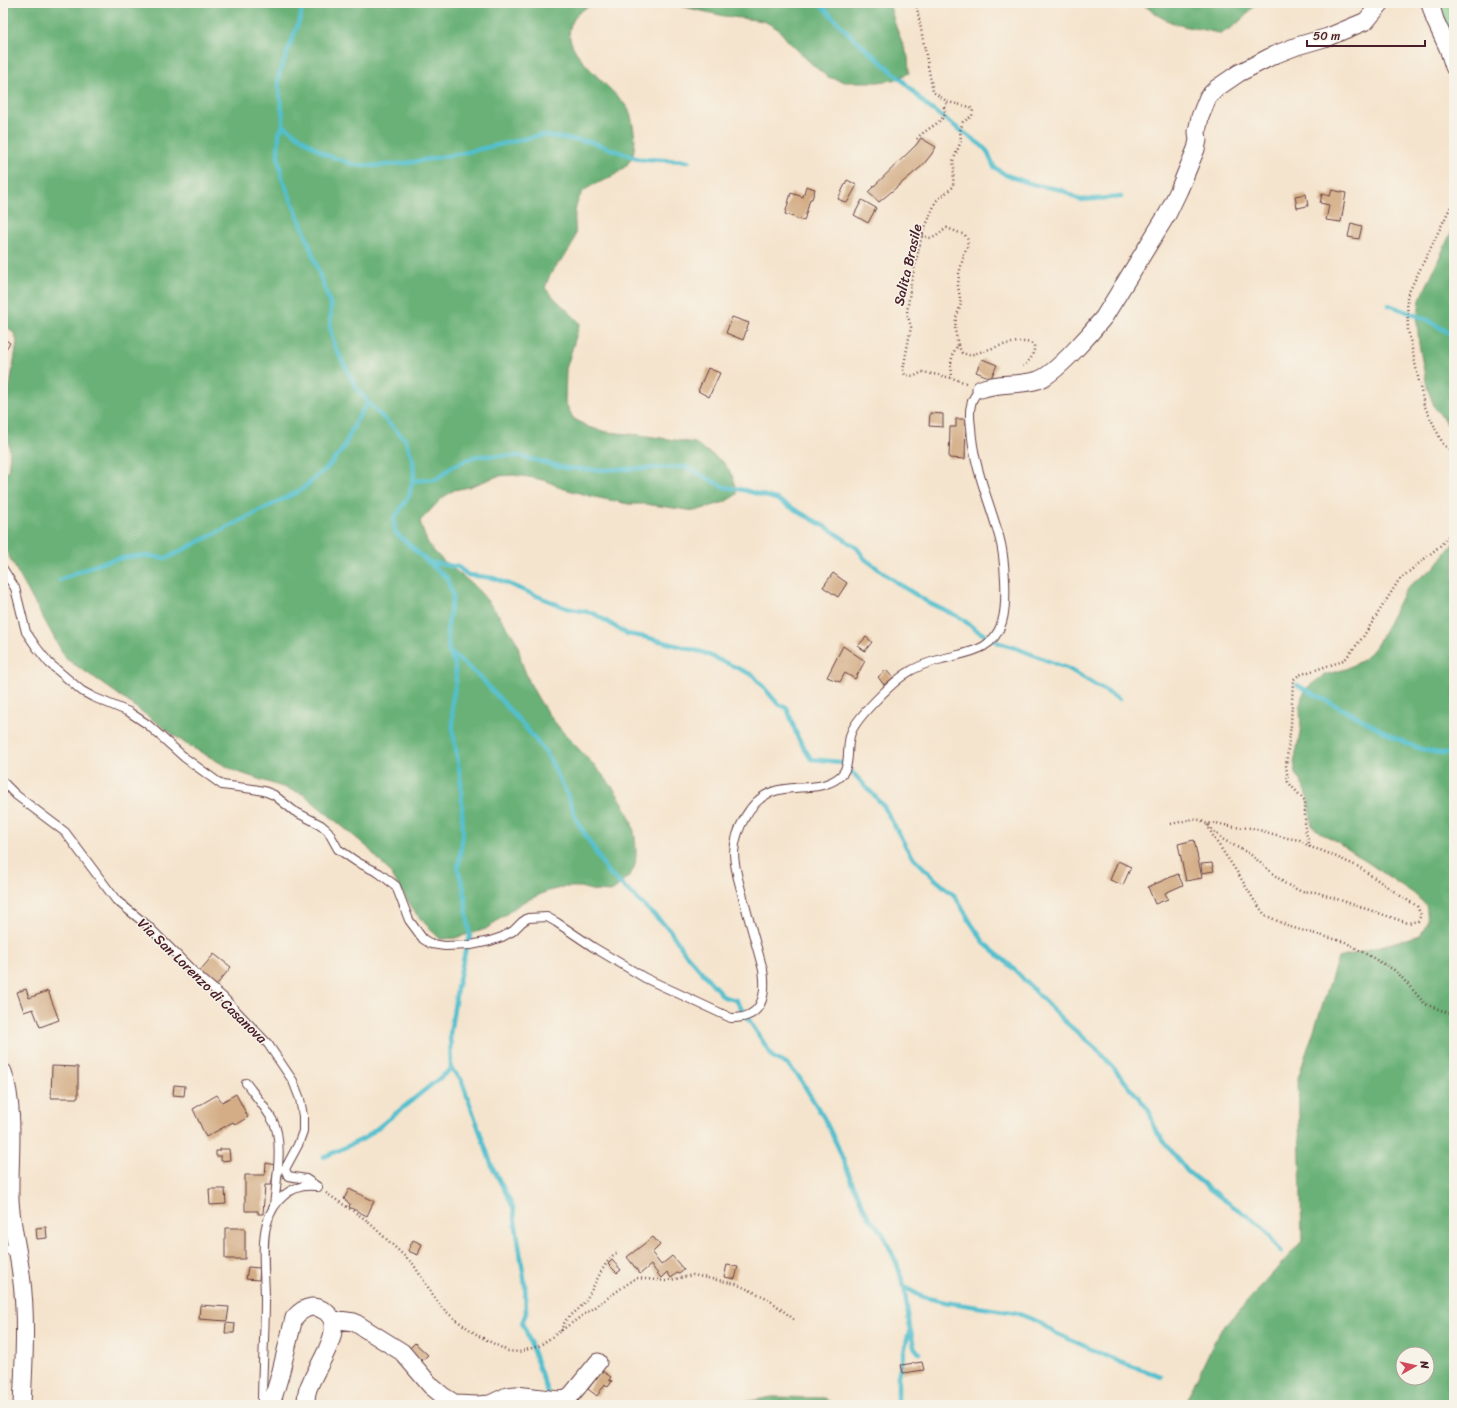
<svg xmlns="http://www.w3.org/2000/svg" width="1457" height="1408" font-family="Sriracha,sans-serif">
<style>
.green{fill:#82ce8b;stroke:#66765b}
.forest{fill:#69b177;stroke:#5a6851;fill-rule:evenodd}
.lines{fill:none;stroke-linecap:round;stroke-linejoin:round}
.stream{stroke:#53bfce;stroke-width:4.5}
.building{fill:#d4ad86}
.service-casing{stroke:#643d43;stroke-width:10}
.minor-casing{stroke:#643d43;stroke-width:19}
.path{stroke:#643d43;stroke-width:2.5;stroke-dasharray:1 3;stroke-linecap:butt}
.service{stroke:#fff;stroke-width:8}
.minor{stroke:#fff;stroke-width:17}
.labels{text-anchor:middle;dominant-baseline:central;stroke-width:3;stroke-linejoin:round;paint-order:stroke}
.street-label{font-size:14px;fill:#4a1f2b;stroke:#f7f3e8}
</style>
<rect width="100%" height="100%" fill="#f7f3e8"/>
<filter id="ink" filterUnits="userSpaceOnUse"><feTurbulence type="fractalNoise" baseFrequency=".025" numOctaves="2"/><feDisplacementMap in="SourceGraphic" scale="8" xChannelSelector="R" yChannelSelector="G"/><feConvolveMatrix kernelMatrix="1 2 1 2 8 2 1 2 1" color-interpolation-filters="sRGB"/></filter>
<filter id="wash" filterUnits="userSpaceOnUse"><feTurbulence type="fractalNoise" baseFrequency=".012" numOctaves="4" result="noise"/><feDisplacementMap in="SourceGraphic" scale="16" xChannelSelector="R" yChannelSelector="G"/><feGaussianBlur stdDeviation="0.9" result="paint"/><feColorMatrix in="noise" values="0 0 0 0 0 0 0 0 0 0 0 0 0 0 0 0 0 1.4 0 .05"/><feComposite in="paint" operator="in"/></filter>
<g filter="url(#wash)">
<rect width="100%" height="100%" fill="#f5e4cd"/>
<path class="green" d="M1433 3H1454V57Z"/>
<path class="forest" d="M3 3H601C586 7 577 10 571 25 559 52 615 88 628 109 631 113 632 121 633 126 640 157 627 171 600 182 595 184 586 188 582 193 576 202 574 212 575 224 575 228 576 232 575 236 572 252 558 261 551 274 548 278 547 283 545 288 556 301 568 310 580 323L566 369 565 402 573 418 588 427 606 432 640 435 695 443 724 463 733 477 737 494 725 502 695 511 645 504H629L594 497 561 488 547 481 529 477 513 475 498 476 469 487 454 490 442 498 420 521C422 528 424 535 427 541 435 559 466 576 479 591 489 602 513 633 518 645 519 650 520 655 521 660 527 680 538 700 550 716 581 758 636 793 636 850 636 856 636 865 633 870 628 879 619 885 611 892L595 891 580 887H565L548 891 521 903 486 929 455 938 440 939 417 915 389 871 366 846 303 794 235 771 186 744 101 682 66 659 3 546V476L8 471 10 453 5 417 17 342C15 333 12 329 3 326Z
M667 3H889L896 27 908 57 909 73 894 80 878 82H845L828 77 815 67 789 42 778 29 764 21 724 16Z
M1142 3H1255C1250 13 1232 30 1221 33 1216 33 1210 31 1205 30 1178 26 1163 22 1142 3Z
M1454 226V433L1435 408 1427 387 1419 344 1417 321 1420 300Z
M1454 542V1405H1184L1218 1334 1302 1241 1298 1078 1338 958 1420 935C1429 924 1428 918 1426 905L1413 893 1333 839 1322 834 1312 826 1307 794 1296 773 1294 762 1301 729 1300 707 1302 696 1308 687 1324 675 1346 669 1364 659 1378 643 1403 594 1409 586 1435 567ZM1403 1354H1427V1378H1403Z
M772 1397 824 1398 834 1405H726Z"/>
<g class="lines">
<path class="stream" d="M302 3 301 16 280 72 278 81 283 117V125L279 134 278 156 282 178 305 233 331 306 330 328 334 345 357 389 372 407 405 439 413 460 414 475 409 496 394 519 395 532 428 562 447 578 453 596 447 631 449 652 455 665 456 682 452 702 453 732 461 782 463 834 458 869 464 890 470 937 465 952 457 989 450 1034 451 1069 461 1079 492 1166 513 1207 525 1284 526 1313 522 1323 526 1331 549 1396
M819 3 848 33 903 81 927 106 981 145 987 151 994 167 1006 175 1032 184 1062 190 1080 200 1121 197
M283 125 324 154 355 165 377 166 407 163 463 153 541 135 591 142 639 159 689 161
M1389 305 1428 320 1454 336
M413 481 438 479 451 467 476 456H519L565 468 595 470 686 467 724 487 744 490 776 499 831 530 857 548 865 559 896 582 929 603 961 618 976 630 999 643 1016 648 1071 670 1119 699
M429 562 458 567 468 575 494 578 566 608 593 613 627 634 645 637 702 652 753 675 778 704 787 708 798 738 811 759 840 762 854 774 883 805 910 854 935 879 955 896 971 923 985 944 1011 966 1062 1019 1100 1052 1149 1110 1155 1130 1188 1172 1220 1197 1263 1227 1281 1252
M60 580C87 568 115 555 146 556 153 556 160 558 167 558L301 490 329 466 343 449 356 421 368 402
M450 652 479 676 526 728 547 754 567 794 577 821 607 871 669 929 685 953 724 997 736 1000 773 1057 788 1065 799 1077 824 1118 838 1147 854 1187 869 1218 882 1232 897 1264 904 1287 910 1328 898 1376V1405
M1297 685C1319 697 1341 708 1363 720 1391 735 1421 756 1454 753
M324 1157 365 1138 451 1069
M904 1287 923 1297 945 1302 1017 1313 1039 1322 1053 1332 1122 1363 1161 1376
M911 1331 914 1347 919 1353"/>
</g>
<g id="blocks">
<path class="building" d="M921 138 936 147 931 155 922 166 879 202 868 192 916 145Z
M847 180 857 185 847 203 838 199Z
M806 186 815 189 812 199H810L804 221 785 214 791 193 803 197Z
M1332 190 1346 193 1341 222 1326 220 1329 205 1320 203 1322 194 1330 196Z
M1306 194 1308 206 1297 208 1295 196Z
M862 200 876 208 868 223 854 215Z
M1351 223 1362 226 1359 239 1348 237Z
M732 317 749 323 743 340 726 333Z
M3 338 10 343 5 350 3 348Z
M982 359 997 365 991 378 976 372Z
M708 368 720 373 709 397 698 391Z
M930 413 943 414V427L929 426Z
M956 419H966L965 459 949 458 950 427H956Z
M833 573 847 583 838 597 823 587Z
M866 637 872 642 865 651 858 646Z
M843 646 865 661 855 679 845 673 840 682 827 677Z
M886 670 893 678 884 685 878 677Z
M1194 840 1202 878 1186 881 1178 844Z
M1118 861 1131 867 1123 885 1110 880Z
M1212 863 1214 871 1202 873 1201 864Z
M1178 874 1183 885 1165 893 1168 899 1155 904 1148 887Z
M214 954 231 967 215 987 198 973Z
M26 989 29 998 48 991 59 1020 40 1027 33 1009 24 1012 17 992Z
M52 1066 78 1067V1098H51Z
M174 1085 185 1086 184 1096 173 1095Z
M236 1094 248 1117 235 1125 233 1122 206 1137 193 1109 217 1095 222 1102Z
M220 1149H229L230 1160 221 1161V1156H216V1151H220Z
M266 1163 275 1165 271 1185H265L263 1214H258V1211H245V1175H265Z
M209 1189H225L226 1204 210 1205Z
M349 1189 374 1201 367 1216 349 1207 350 1204 344 1199Z
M46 1227 47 1238 37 1239 36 1228Z
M225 1228H245V1259H225Z
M653 1237 660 1245 652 1253 661 1265 672 1256 684 1270 679 1274 677 1273 671 1278 667 1272 661 1278 651 1265 640 1274 627 1257Z
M413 1240 422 1244 418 1255 408 1251Z
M612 1260 621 1270 617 1273 608 1264Z
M727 1265 738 1267 735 1279 724 1277Z
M248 1267 260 1268 259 1280 246 1279Z
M200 1305 229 1307 227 1321 199 1319Z
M226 1323 235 1324 234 1333H225Z
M415 1343 428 1355 420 1362 408 1350Z
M922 1362 924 1370 903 1373 901 1365Z
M602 1371 611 1377 609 1380 612 1381 608 1387 605 1384 597 1396 588 1389Z"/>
</g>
</g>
<g filter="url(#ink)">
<use href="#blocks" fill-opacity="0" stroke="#643d43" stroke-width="1"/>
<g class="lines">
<g class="service-casing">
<path id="service" d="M3 569 15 588 26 632 37 648 49 663 82 691 93 697 129 712 147 724 185 758 222 785 253 789 264 791 274 795 294 811 321 825 328 831 338 849 357 862 379 873 396 886 409 920 423 939 431 944 445 946 471 945 490 941 502 937 513 931 522 922 528 918 547 917 556 922 593 947 645 978 731 1018C762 1019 767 996 763 970 757 947 750 924 744 901 740 885 734 869 734 853 735 830 750 800 772 792 793 784 819 792 838 778 853 767 845 748 851 733 856 718 890 685 904 675 915 667 929 662 942 659 967 652 993 652 1002 622 1008 603 1005 556 999 536 989 500 973 466 971 427 970 420 969 412 971 405 972 398 976 394 981 389
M3 782 16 795 65 832 116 900 147 925 195 973 223 997 268 1044 293 1081 300 1099 303 1116V1131L298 1145 285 1169 288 1176 306 1179 318 1187
M246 1083C255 1095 266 1108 273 1121 284 1140 276 1184 274 1206
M3 1246C7 1251 11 1251 17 1252
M262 1405C262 1370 265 1334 265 1299 265 1279 261 1241 267 1223 273 1201 291 1183 315 1186"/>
</g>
<g class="minor-casing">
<path id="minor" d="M1430 3 1435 20 1448 48 1454 67
M981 389C999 382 1020 386 1038 380 1055 375 1092 332 1104 317L1168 213 1179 190 1196 149 1198 140 1197 132 1200 117 1208 97 1217 88 1239 73 1274 55 1297 46 1328 37 1366 21 1381 3
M3 1072C16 1112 9 1157 10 1199 11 1224 18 1249 21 1274 27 1318 24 1361 22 1405
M332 1319 354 1322 402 1352 431 1386 443 1396 456 1404 477 1405 490 1404 507 1396 516 1395 559 1400 568 1399 598 1362
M271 1405 280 1375 294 1318C299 1312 304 1308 312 1307 317 1307 322 1309 326 1312 349 1329 311 1372 307 1393 306 1397 306 1401 306 1405"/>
</g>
<path class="path" d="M916 3 933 92 948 102 970 107 973 110 972 116 963 122 960 131 961 141 953 161 954 168 953 187 936 201 922 235 911 283 907 313 911 327 903 370 905 375 915 376 922 372 928 373 952 378 966 383
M917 139C923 130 943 123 945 113 945 111 945 109 944 107L948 102
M1454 200 1407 296 1408 330 1424 405 1443 444 1454 454
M922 235C935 242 937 234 947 228L965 235 968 240 967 247 964 254 959 274 958 286 961 304 956 318 955 330 958 345 953 353 951 363 952 378
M958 345 962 353 969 355C985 352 1021 335 1034 345 1035 355 1030 360 1023 366
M1171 824 1193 819 1200 820 1207 824 1222 839 1250 854 1284 883 1300 891 1316 892 1408 923 1418 921 1421 915 1417 906 1402 897 1359 867 1323 851 1310 847 1300 840 1287 838 1252 828 1234 827 1216 823 1207 824 1214 838 1237 872 1254 900 1265 915 1290 927 1345 942 1396 971 1425 1004 1454 1015
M1310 847 1305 829V801L1288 782 1286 765 1291 725 1293 680 1299 675 1340 662 1346 658 1363 637 1399 580 1441 545 1454 529
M326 1193 365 1219 413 1264 441 1307 456 1320 479 1336 508 1351 519 1352 539 1346 636 1278 666 1281 693 1275 736 1284 767 1298 796 1321
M561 1331C562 1327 564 1323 566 1320 571 1314 578 1311 582 1305 594 1291 603 1259 618 1252"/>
<use href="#service" class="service"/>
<use href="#minor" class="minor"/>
</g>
</g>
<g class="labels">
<g class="street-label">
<text transform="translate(908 265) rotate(-77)">Salita Brasile</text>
<text transform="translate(202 981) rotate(44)">Via San Lorenzo di Casanova</text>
</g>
</g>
<rect width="1457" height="1408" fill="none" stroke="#f7f3e8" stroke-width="16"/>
<g transform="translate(1415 1366) rotate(82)"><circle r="19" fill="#f7f3e8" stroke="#b29e9c"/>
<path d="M0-3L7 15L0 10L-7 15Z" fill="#d1495b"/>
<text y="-6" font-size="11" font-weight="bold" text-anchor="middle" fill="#4a1f2b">N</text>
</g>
<path d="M1307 40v6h118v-6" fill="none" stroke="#4a1f2b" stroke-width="2"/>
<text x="1313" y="40" font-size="12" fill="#4a1f2b" stroke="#f7f3e8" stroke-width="3" paint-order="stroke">50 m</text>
</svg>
